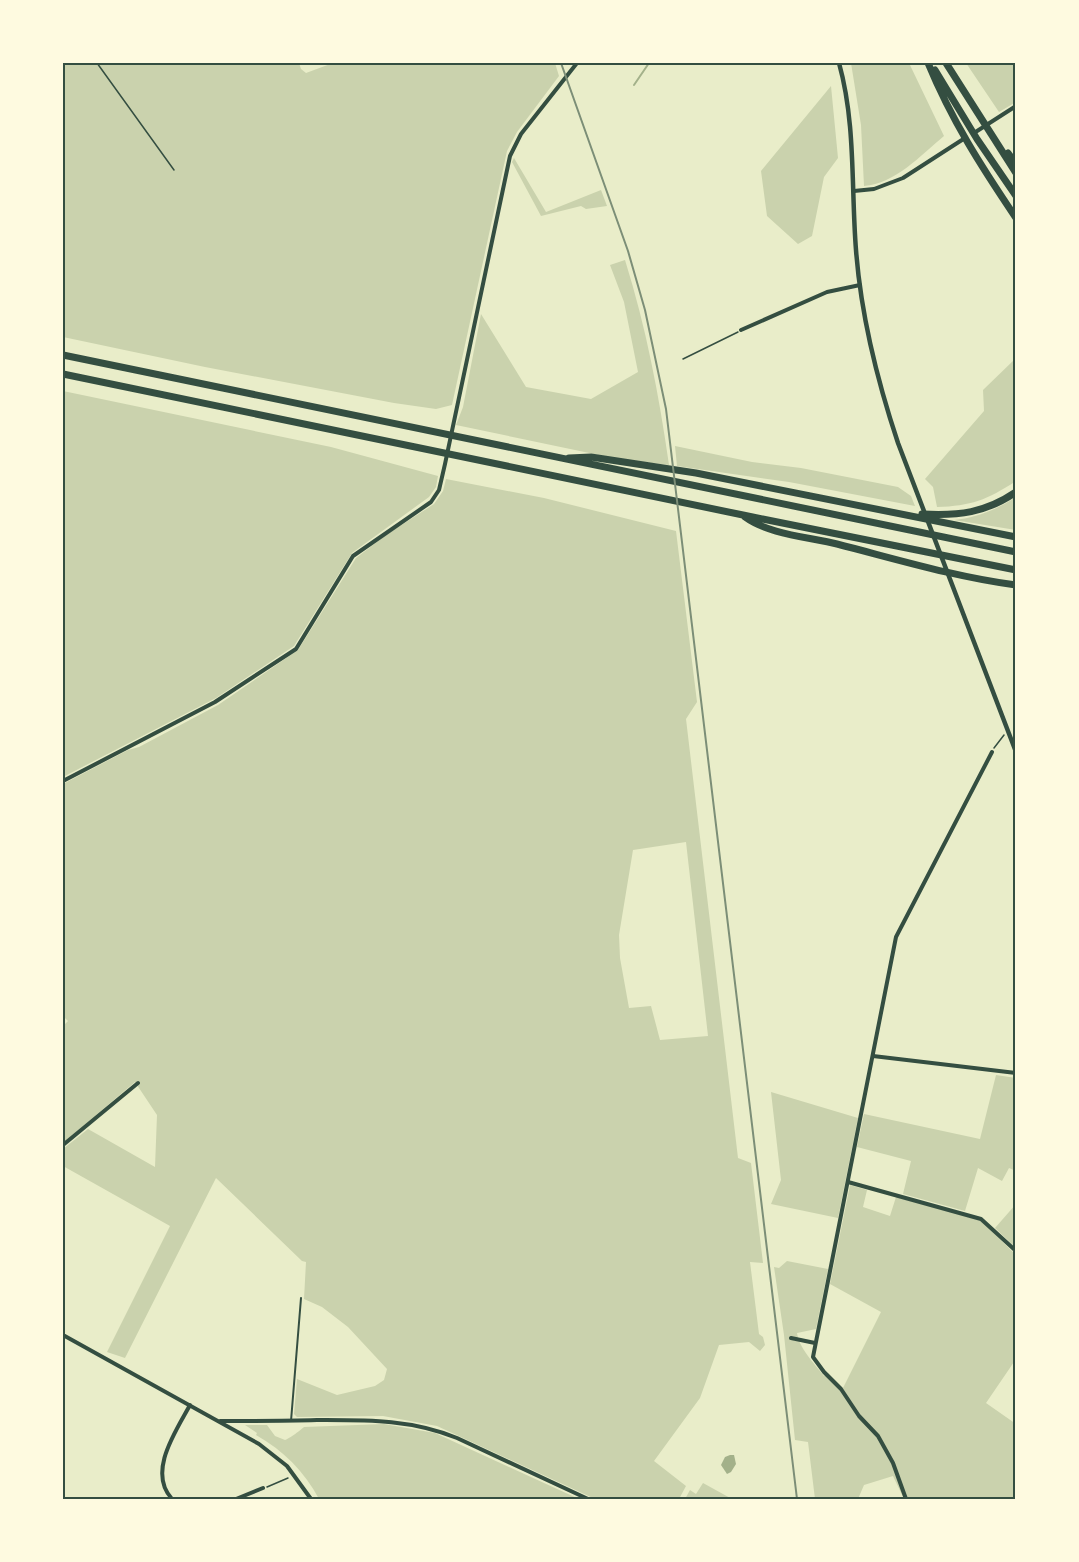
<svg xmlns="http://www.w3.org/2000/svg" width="1079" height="1562" font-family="Ubuntu,sans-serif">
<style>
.green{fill:#cad2ad;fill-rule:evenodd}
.water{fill:#a3b18a}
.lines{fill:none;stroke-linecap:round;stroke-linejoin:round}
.stream{stroke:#a3b18a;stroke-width:2}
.path{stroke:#344e41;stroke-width:1.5}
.service{stroke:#344e41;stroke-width:2}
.minor{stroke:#344e41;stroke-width:4}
.tertiary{stroke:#344e41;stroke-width:4.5}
.motorway{stroke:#344e41;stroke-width:7}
.rail{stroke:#7c8e77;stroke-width:2}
.neatline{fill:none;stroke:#344e41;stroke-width:2}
</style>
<rect width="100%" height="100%" fill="#e9edc9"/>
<path class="green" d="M63 63H299L301 69 306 73 333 63H555L559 76 517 132 507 151 452 405 436 409 394 403 205 367 63 337Z
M851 63H909L944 136C921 155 895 184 864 186L861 125Z
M966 63H1016V102L999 112Z
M831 86 838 158 824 177 812 236 798 244 767 216 761 171Z
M514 158 546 212 601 190 607 206 586 209 581 206 541 216 512 162Z
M625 260C646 327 659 395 669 465L618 459 456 425 463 407 481 314 526 387 591 399 638 372 624 302 610 265Z
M1016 358V481C987 500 971 506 937 507L933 487 925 479 984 411 983 390Z
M63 391 331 447 438 476 436 487 429 497 352 553 294 646 216 698 63 777Z
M675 446 752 462 801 468 898 487 911 496 915 506 789 482 677 466Z
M446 479 544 498 676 531 697 702 686 719 738 1158 751 1163 763 1263 750 1262 759 1334 763 1337 765 1345 760 1351 749 1342 719 1345 700 1398 654 1461 686 1486 679 1499H595L437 1426 383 1416 297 1417 294 1414 297 1379 337 1395 375 1386 384 1380 387 1369 348 1327 322 1307 304 1299 306 1262 302 1261 216 1178 125 1358 107 1352 170 1226 63 1166V1149L88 1129 155 1167 157 1115 135 1082 63 1143V1026L68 1021 63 1016V784L128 750 139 747 218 705 298 650 356 558 386 535 434 504 443 491ZM686 842 708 1036 660 1040 651 1006 629 1008 620 958 619 935 633 850Z
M1016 497V530L954 520C976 518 998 509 1016 497Z
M996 1075 1016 1078V1171L1009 1168 1002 1181 978 1168 965 1211 903 1194 911 1161 857 1147 864 1114 980 1139Z
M771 1092 858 1118 838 1218 771 1204 781 1180Z
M850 1185 867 1190 863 1207 890 1216 896 1197 980 1220 1016 1255V1359L986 1403 1016 1424V1499H904L893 1476 864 1485 858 1499H815L808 1442 795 1440 784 1335 774 1267 779 1268 787 1261 828 1269 816 1329 797 1333C799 1348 814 1363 824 1376L828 1373 843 1388 881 1312 830 1284Z
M1016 1204V1248L995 1228Z
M384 1424 435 1433 579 1499H319C304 1471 284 1451 256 1435L257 1433 245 1425H267L275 1436 285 1440C289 1439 302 1429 304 1427Z
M703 1483 732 1499H685L690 1490 696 1494Z"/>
<path class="water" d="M730 1455H734L736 1464 731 1472 727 1474 721 1465 725 1457Z"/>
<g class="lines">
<path class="stream" d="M634 85 649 63"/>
<path class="path" d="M97 63 174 170
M683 359 738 332
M994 748 1004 735
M267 1487 288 1478"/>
<path class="service" d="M291 1421 301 1298"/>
<path class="minor" d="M974 133 1016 106
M854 191 874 189 903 178 965 138
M741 330 827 292 860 285
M63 781 215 702 296 649 353 556 431 502 439 490 445 464 510 156 521 134 577 63
M873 1056 1016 1073
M63 1145 138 1083
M848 1182 981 1219 1016 1251
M63 1335 259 1444 287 1466 311 1499
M791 1338 815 1343
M220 1421C252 1421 284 1421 317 1420 366 1420 411 1419 457 1438L588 1499
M172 1499C147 1472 176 1431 190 1405
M236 1499 263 1488
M906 1499 893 1463 878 1436 859 1416 841 1389 824 1372 813 1357 896 937 992 752"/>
<path class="tertiary" d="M839 63C856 124 851 188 856 250 861 316 877 380 898 443L1016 752"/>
<path class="motorway" d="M928 63C952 121 981 166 1016 218
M946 63 1016 173
M935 70 977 139 1016 196
M1008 153 1016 164
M63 355 1016 552
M63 374 743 515 1016 570
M569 458 591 457 696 473 1016 537
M922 514C959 516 985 513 1016 492
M745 517C768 534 808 537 837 544 896 559 955 577 1016 585"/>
<path class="rail" d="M561 63 628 251 645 310 666 409 797 1499"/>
</g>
<rect width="1079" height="1562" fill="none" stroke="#fefae0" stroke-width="129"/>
<rect x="64" y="64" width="950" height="1434" class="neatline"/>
</svg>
